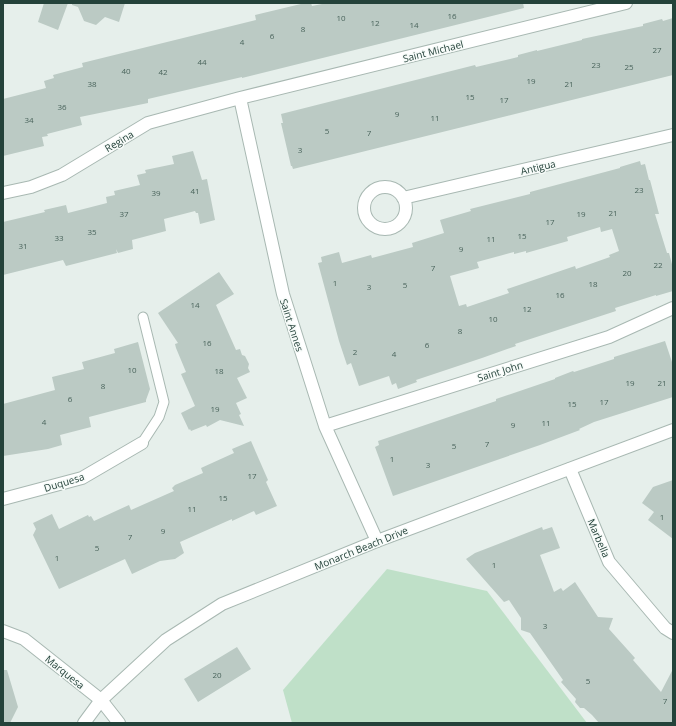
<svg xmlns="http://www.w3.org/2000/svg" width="676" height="726" font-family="'Open Sans',sans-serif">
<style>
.green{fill:#bfe0c8}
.building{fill:#bbcac4;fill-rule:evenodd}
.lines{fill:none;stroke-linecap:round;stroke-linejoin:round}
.service-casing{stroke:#a8b8b2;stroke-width:11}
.minor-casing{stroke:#a8b8b2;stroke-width:14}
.tertiary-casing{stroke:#a8b8b2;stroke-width:14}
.service{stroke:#fff;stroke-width:9}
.minor{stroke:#fff;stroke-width:12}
.tertiary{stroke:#fff;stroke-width:12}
.labels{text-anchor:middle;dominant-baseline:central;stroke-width:3;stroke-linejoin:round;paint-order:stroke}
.number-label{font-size:8px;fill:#4a645c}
.street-label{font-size:10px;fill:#24423a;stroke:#f7fbf9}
</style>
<rect width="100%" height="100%" fill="#e6efeb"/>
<path class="green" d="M387 569 487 591 587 723H292L283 690Z"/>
<path class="building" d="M44 3H68L58 30 38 22Z
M72 3H125L119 22 105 17 96 25 84 21 78 7 72 5Z
M305 3H311L312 6 327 3H523L524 8 242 78V77L148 99V103L80 117 82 125 47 134 48 136 42 137 44 146 3 156V99L46 88 44 81 54 78 53 75 83 67 82 63 256 20 255 15Z
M673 18V75L293 169 292 166H291L281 123H283L281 114 475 65 476 67 518 57V55L537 50V51L582 40V39L643 26V24L662 19 663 21Z
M193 151 202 180 207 179 215 220 200 224 198 213H196L195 211 164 219 166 231 132 240 133 249 118 253 116 249 117 253 66 266 63 260 3 275V222L45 212 44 210 66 205 68 213 107 203 106 197 115 195 114 191 140 185 137 175 146 173 145 170 174 164 172 156Z
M640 161 641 165 645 164 649 180H650L659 214H655L667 253H669L673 268V291L656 296V295L615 308 616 311 515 344 516 346 482 358 416 380 417 382 398 389 396 383 392 385 389 376 359 386 351 363 347 365 339 341 318 263 322 262 321 257 339 252 342 263 371 255 372 258 413 247 412 243 444 233 440 220 471 211 470 209 530 194V192L620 168V167ZM600 227 601 232 612 229 619 251 609 255 610 257 576 269 575 266 507 289 509 293 467 307 466 304 459 306 450 276 479 268 477 262 514 252V254L526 251V253L568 241 567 237Z
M219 272 234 294 216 305 236 350 240 349 242 355 245 356 249 364 248 368 250 372 237 378 247 398 236 403 241 414 239 415 244 426 220 420 207 427 206 425 191 431 190 429 189 430 181 413 195 406 181 374 186 372 176 348 175 344 178 343 158 313Z
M665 341 673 365V397L594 422 579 429 580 430 540 445 393 496 375 447 379 445 378 441 496 401V399L555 379V378L573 371 574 372 614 359V357L633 351Z
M138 342 150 389 146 400V402L89 417 91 427 60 435 62 445 48 449 3 456V404L55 390 52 377 84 369 82 362 115 353 114 349Z
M251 441 268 480 266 482 277 506 256 515 254 511 232 521V519L180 542 184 553 175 559 160 561 132 574 125 559 59 589 33 535 36 529 33 523 52 514 59 529 88 515 89 517 91 516 94 521 129 505 131 510 174 491 172 488 175 485 203 473 201 468 234 453 232 449Z
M673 480V539L648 520 654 512 642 503 653 487Z
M542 527 543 530 552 527 560 548 540 555 554 592 561 588 563 591 575 582 598 617 613 618 609 629 635 658 633 660 661 692 673 669V723H599L592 715 584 708H580L575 702 576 699 561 682 563 680 530 633 521 630V618L509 600 504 602 466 559 475 553Z
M237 647 251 669 198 702 184 679Z
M3 670H7L18 707 10 723H3Z"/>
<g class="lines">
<g class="service-casing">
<path id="service" d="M142 443 159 417 164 402 143 317"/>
</g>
<g class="minor-casing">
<path id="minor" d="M240 98 283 294 325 426 377 541
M364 208a21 21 0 1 1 42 0a21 21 0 1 1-42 0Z
M3 193 31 187 62 175 148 123 240 98 626 3
M403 198 673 135
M325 426 609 337 673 308
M570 469 609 562 665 628 673 633
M3 499 82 478 142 443
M3 631 24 639 101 700 119 723"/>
</g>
<g class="tertiary-casing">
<path id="tertiary" d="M84 723 101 700 166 640 222 604 377 541 673 430"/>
</g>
<use href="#service" class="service"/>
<use href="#minor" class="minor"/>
<use href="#tertiary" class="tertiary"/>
</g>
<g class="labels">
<g class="number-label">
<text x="452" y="15">16</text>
<text x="341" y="17">10</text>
<text x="375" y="22">12</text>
<text x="414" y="24">14</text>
<text x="303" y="28">8</text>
<text x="272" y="35">6</text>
<text x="242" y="41">4</text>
<text x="657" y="49">27</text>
<text x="202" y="61">44</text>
<text x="596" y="64">23</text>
<text x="629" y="66">25</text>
<text x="126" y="70">40</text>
<text x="163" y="71">42</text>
<text x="531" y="80">19</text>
<text x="92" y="83">38</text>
<text x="569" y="83">21</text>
<text x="470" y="96">15</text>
<text x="504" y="99">17</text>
<text x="62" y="106">36</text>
<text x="397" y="113">9</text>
<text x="435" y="117">11</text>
<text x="29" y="119">34</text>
<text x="327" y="130">5</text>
<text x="369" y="132">7</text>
<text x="300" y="149">3</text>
<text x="639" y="189">23</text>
<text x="195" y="190">41</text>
<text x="156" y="192">39</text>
<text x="613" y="212">21</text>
<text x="124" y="213">37</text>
<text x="581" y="213">19</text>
<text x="550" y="221">17</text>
<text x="92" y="231">35</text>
<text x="522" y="235">15</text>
<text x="59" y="237">33</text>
<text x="491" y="238">11</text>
<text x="23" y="245">31</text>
<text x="461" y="248">9</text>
<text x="658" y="264">22</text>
<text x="433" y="267">7</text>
<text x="627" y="272">20</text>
<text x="335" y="282">1</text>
<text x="593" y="283">18</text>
<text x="405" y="284">5</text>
<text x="369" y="286">3</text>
<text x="560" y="294">16</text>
<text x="195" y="304">14</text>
<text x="527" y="308">12</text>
<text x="493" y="318">10</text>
<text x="460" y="330">8</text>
<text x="207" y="342">16</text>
<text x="427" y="344">6</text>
<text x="355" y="351">2</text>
<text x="394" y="353">4</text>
<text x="132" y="369">10</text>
<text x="219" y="370">18</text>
<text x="630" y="382">19</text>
<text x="662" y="382">21</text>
<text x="103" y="385">8</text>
<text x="70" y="398">6</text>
<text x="604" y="401">17</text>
<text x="572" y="403">15</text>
<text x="215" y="408">19</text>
<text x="44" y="421">4</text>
<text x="546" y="422">11</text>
<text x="513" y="424">9</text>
<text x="487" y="443">7</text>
<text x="454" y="445">5</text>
<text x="392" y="458">1</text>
<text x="428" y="464">3</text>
<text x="252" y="475">17</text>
<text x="223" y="497">15</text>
<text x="192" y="508">11</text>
<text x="662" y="516">1</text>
<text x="163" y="530">9</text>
<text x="130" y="536">7</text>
<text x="97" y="547">5</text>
<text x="57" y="557">1</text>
<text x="494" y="564">1</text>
<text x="545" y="625">3</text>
<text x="217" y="674">20</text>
<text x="588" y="680">5</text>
<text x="665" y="700">7</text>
</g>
<g class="street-label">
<text transform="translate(433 51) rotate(-14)">Saint Michael</text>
<text transform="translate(119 141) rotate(-31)">Regina</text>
<text transform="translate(538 167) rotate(-13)">Antigua</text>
<text transform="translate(292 325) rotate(72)">Saint Annes</text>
<text transform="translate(500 371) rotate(-17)">Saint John</text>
<text transform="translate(64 482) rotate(-17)">Duquesa</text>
<text transform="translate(599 538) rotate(67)">Marbella</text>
<text transform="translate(361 548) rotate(-22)">Monarch Beach Drive</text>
<text transform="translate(65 672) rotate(39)">Marquesa</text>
</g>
</g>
<rect width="676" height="726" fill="none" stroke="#24423a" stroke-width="8"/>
</svg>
